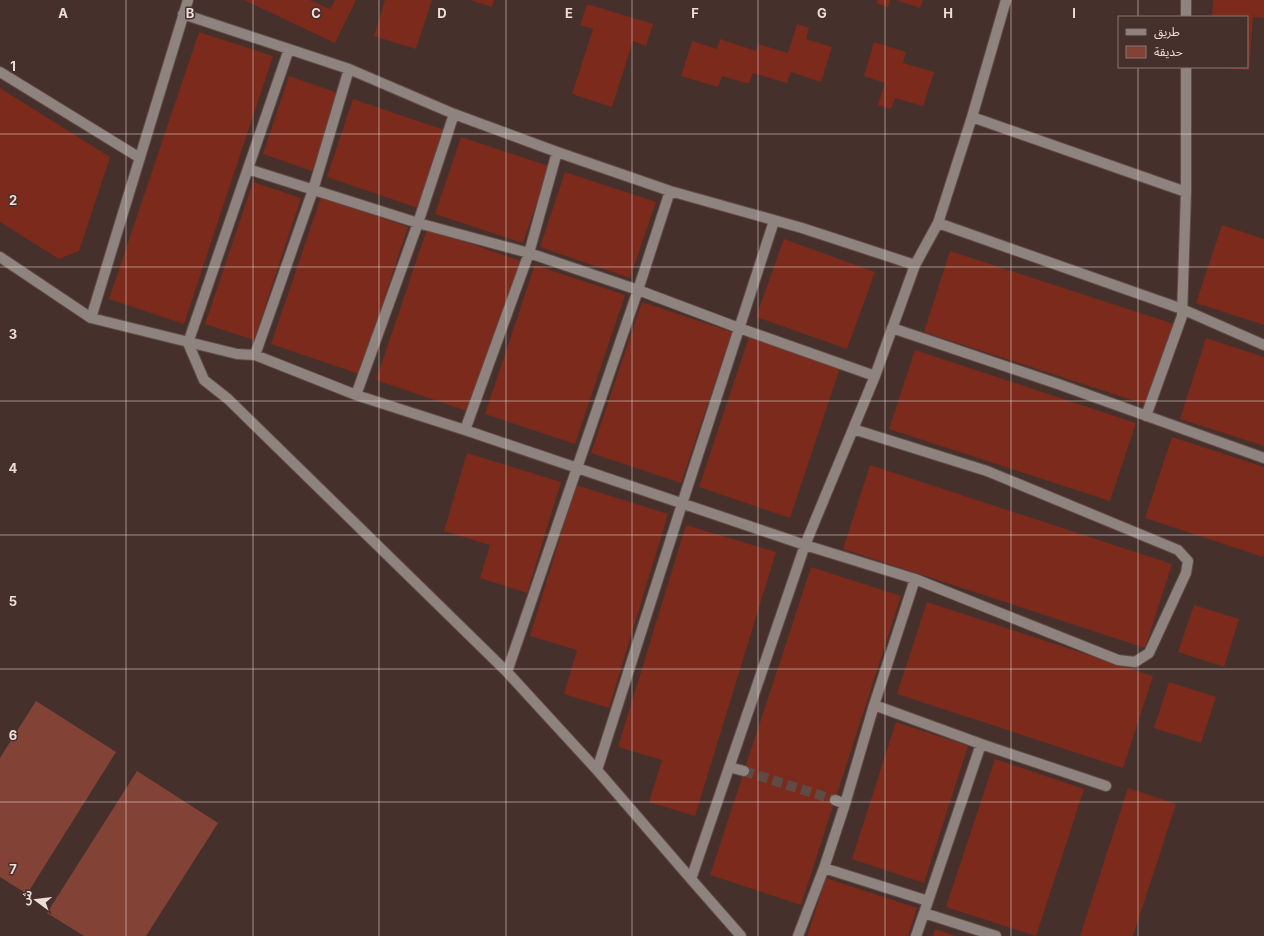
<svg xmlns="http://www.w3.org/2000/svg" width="1264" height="936" font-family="Inter,'Noto Sans Arabic',sans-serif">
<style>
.green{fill:#834236}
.building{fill:#7b2a1b}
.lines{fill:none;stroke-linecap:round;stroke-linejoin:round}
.minor-tunnel{stroke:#5f4a45;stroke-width:10;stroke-dasharray:10 5;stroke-linecap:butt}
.minor-casing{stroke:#614c47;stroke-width:12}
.minor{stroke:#8f8380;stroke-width:10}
.grid{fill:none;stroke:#ecdeda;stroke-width:1;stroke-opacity:0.55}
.grid-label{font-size:13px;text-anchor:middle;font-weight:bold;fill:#ecdeda;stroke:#46302b;stroke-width:3;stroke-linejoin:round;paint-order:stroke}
</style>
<rect width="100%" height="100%" fill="#46302b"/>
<path class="green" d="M36 701 116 752 27 894 0 877V758Z
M137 771 218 823 146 936H84L47 913Z"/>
<path class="building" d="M244 0H310L330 9 335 0H356L335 43Z
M385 0H432L416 49 374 36Z
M470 0H494L492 7Z
M878 0H890L888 7 876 3Z
M896 0H923L920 8Z
M1213 0H1264V18L1253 17 1249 70 1216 68V67H1247V17H1212Z
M587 4 653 24 646 46 633 41 612 107 572 94 593 29 580 25Z
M797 24 809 28 806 39 832 47 821 82 791 72 787 83 753 73 749 84 722 76 718 87 681 76 692 41 717 49 720 39 756 51 758 44 788 53Z
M199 32 273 56 184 324 109 299Z
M874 42 906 52 903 63 934 72 923 106 895 98 891 109 878 105 885 83 864 76Z
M289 76 338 93 312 171 263 154Z
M0 88 110 157 79 251 59 259 0 222Z
M353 99 444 130 418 208 327 177Z
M461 137 549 166 523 243 435 214Z
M565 172 656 202 630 278 540 247Z
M253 182 301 198 254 340 205 324Z
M321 197 408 227 359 374 271 344Z
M1222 225 1264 239V325L1196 303Z
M427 229 521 261 470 412 376 380Z
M784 239 875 272 847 349 756 317Z
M950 251 1174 324 1147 405 924 332Z
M535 265 625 295 575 444 485 414Z
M642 302 732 332 681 483 591 453Z
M749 337 840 368 790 518 699 487Z
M1206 338 1264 357V446L1180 419Z
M915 350 1136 423 1110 501 889 429Z
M1172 437 1264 467V553L1263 557 1145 518Z
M467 453 561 482 527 593 480 578 490 545 444 531Z
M870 465 1172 564 1145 648 843 549Z
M576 485 668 514 609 708 564 694 577 650 530 636Z
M686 525 776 552 695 816 649 802 662 760 618 747Z
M811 567 901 596 801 905 710 875Z
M927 602 1153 676 1123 768 897 694Z
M1194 605 1239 619 1224 667 1178 652Z
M1169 682 1216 697 1201 743 1154 728Z
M896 722 968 746 924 883 852 859Z
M995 759 1084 789 1036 936 946 907Z
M1128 788 1176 804 1133 936H1080Z
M826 878 917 908 908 936H807Z
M935 929 955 936H933Z"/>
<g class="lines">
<path class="minor-tunnel" d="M744 771 835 800"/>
<g class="minor-casing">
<path id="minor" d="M183 14 349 69 454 114 557 152 670 191 802 228 915 265
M1186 17V0
M289 49 188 343 204 380 228 399 507 672 597 770 691 879 741 936
M0 72 140 158
M972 117 1186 192
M248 169 418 223 529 253 638 290 739 328 875 376
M938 223 1182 309 1264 345
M0 257 91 318 237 354 255 355 356 395 465 430 805 545 915 579 1118 660 1135 662 1149 653 1186 573 1188 561 1178 550 987 471 853 429
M91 318 188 0
M892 328 1058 384 1264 458
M255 355 313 190 349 69
M356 395 418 223 454 114
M1146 416 1182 316 1186 192V67
M465 430 529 253 557 152
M915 579 874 705 845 804 824 868 928 901
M507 672 638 290 670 191
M874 705 981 744 1106 786
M981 744 924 913 996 936
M729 767 744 771
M597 770 682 504 774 221
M835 800 845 804
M691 879 805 545 875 376 915 265 938 223 972 117 1006 0
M798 936 824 868
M916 936 924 913"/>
</g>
<use href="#minor" class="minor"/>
</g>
<path class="grid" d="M126 0V936M253 0V936M379 0V936M506 0V936M632 0V936M758 0V936M885 0V936M1011 0V936M1138 0V17M1138 67V936M0 134H1264M0 267H1264M0 401H1264M0 535H1264M0 669H1264M0 802H1264"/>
<g class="grid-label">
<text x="63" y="18">A</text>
<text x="190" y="18">B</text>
<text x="316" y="18">C</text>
<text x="442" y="18">D</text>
<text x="569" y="18">E</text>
<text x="695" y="18">F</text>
<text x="822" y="18">G</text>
<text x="948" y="18">H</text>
<text x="1074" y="18">I</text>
<text x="13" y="71">1</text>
<text x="13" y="205">2</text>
<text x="13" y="339">3</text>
<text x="13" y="473">4</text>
<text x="13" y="606">5</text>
<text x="13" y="740">6</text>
<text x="13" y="874">7</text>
</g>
<rect x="1118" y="16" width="130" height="52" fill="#46302b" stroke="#887671"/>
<rect x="1126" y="29" width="20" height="6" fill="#8f8380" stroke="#887671"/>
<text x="1154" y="36" font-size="12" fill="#ecdeda">طريق</text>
<rect x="1126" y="46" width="20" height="12" fill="#834236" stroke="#887671"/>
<text x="1154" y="56" font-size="12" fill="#ecdeda">حديقة</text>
<g transform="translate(36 900) rotate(285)" stroke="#46302b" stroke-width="3" paint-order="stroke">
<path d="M0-3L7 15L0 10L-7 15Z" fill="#ecdeda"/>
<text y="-6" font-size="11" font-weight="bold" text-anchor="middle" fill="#ecdeda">ش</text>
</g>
</svg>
